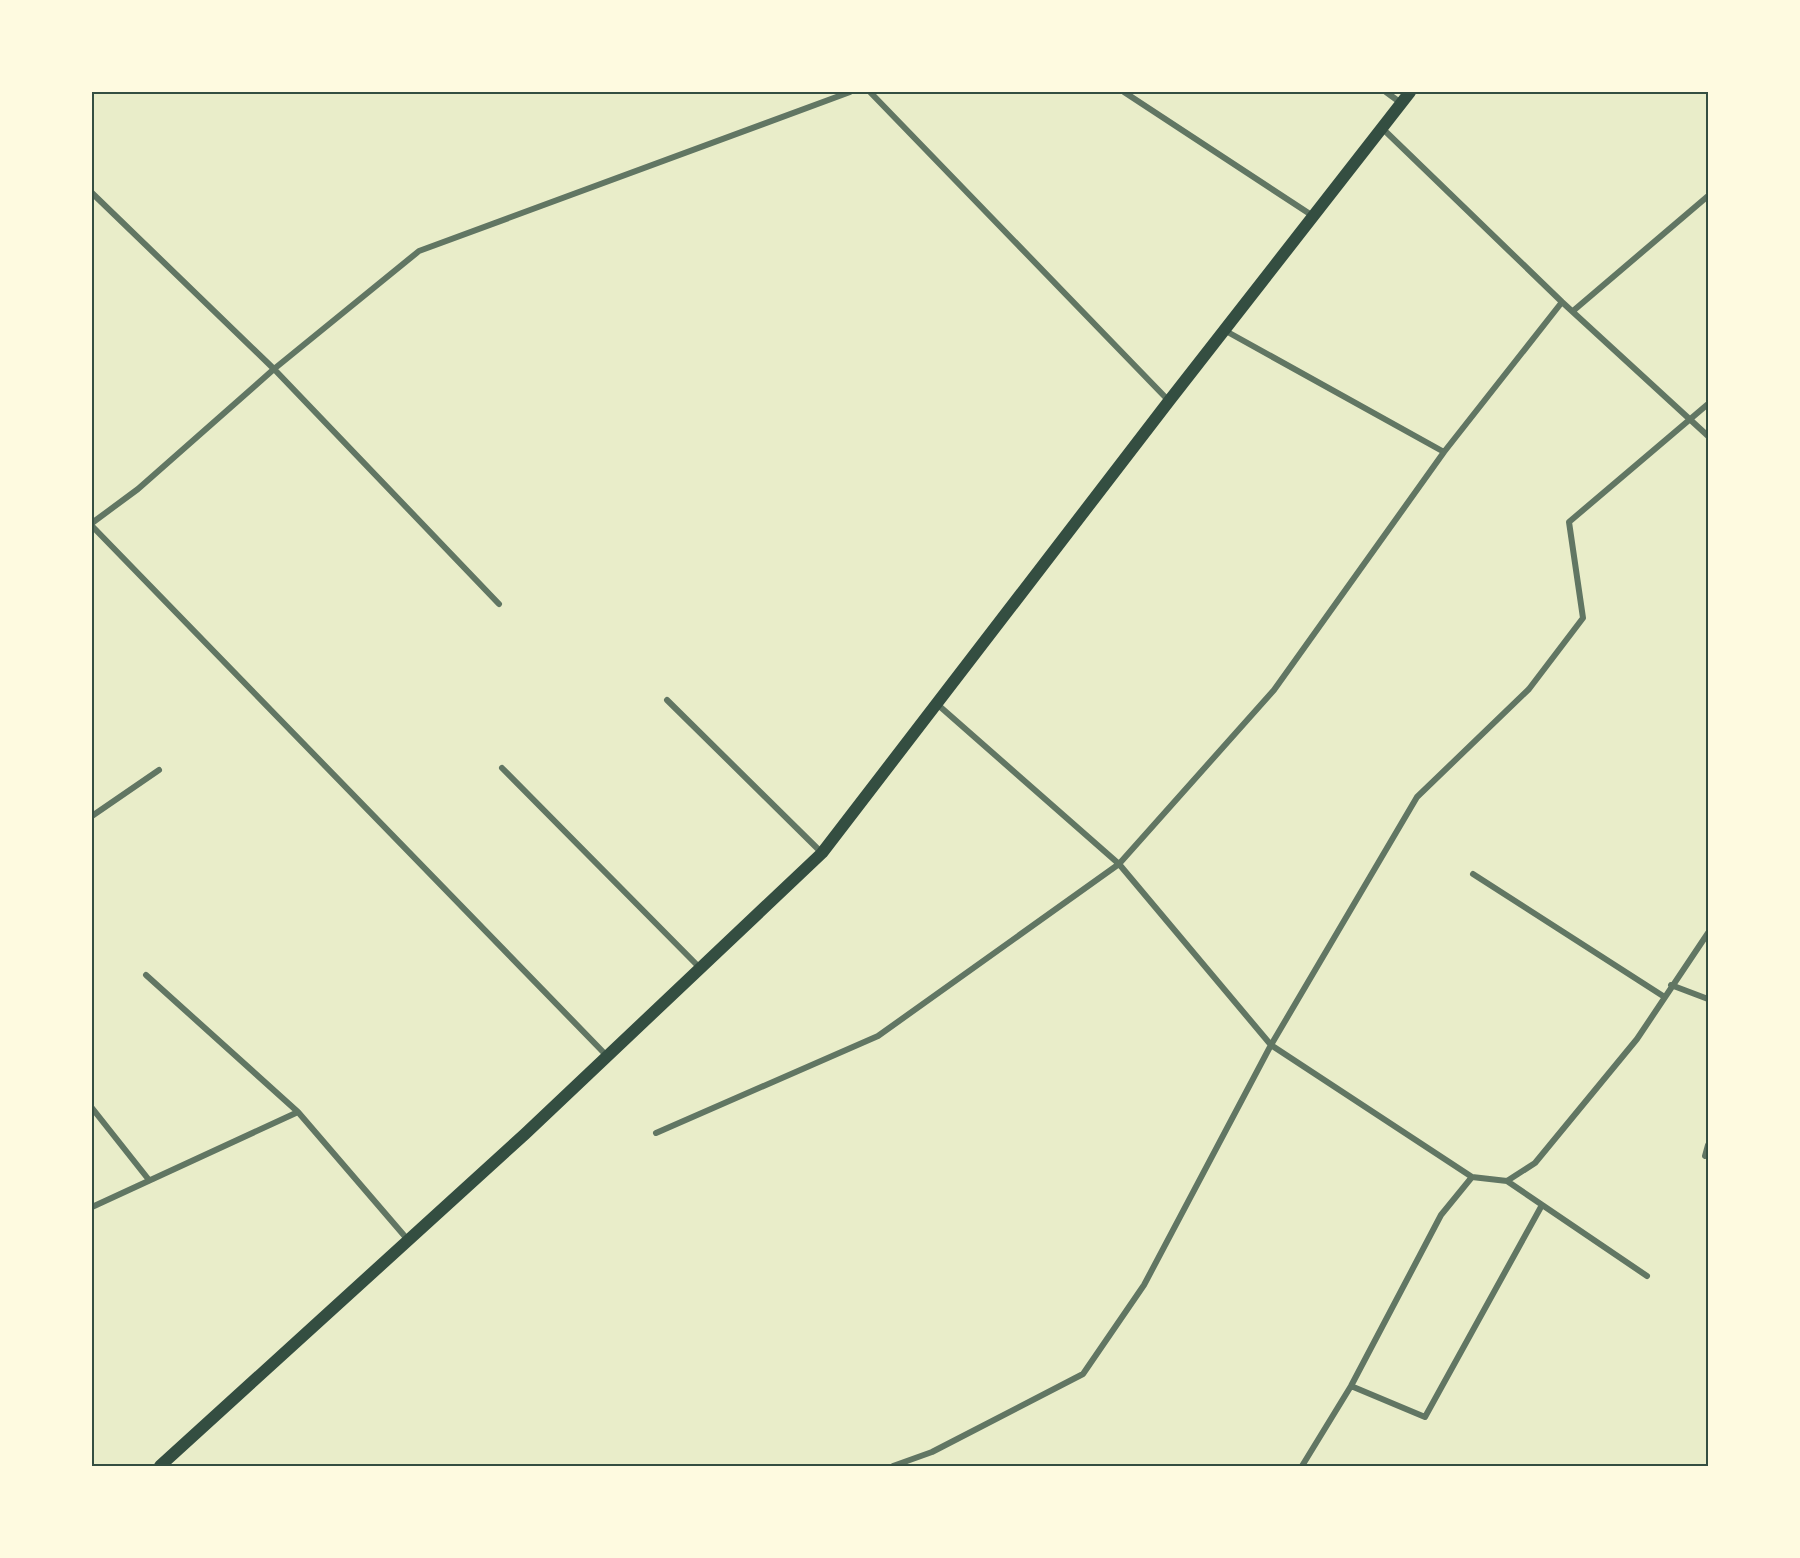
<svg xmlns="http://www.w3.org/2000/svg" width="1800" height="1558" font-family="Jost,sans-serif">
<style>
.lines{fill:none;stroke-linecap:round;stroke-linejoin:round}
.minor{stroke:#617663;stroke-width:6}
.secondary{stroke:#344e41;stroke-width:12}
.neatline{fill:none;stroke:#344e41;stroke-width:2}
</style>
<rect width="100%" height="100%" fill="#e9edc9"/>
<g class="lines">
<path class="minor" d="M870 92 1169 401
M1124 92 1313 216
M1386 92 1401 103
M1382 128 1562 302 1708 436
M92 193 274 369 499 604
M1573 311 1708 196
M1224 330 1444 452
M92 523 138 489 274 369 419 251 850 92
M92 526 607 1056
M667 700 822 853
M937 704 1119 864 1271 1045 1472 1177
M502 768 700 968
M92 816 159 770
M1473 874 1663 996
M146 975 298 1112
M1671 985 1708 999
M92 1108 149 1180
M656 1133 878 1036 1119 864 1274 690 1444 452 1562 302
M1705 1156 1708 1145
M1507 1181 1647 1276
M92 1207 298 1112 408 1240
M1351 1386 1425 1417 1542 1205
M893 1466 932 1452 1083 1374 1144 1285 1271 1045 1417 797 1529 689 1583 618 1569 522 1708 404
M1302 1466 1351 1386 1441 1215 1472 1177 1507 1181 1535 1163 1637 1039 1708 933"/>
<path class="secondary" d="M160 1466 525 1134 822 853 1169 401 1410 92"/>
</g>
<rect width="1800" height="1558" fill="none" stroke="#fefae0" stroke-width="186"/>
<rect x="93" y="93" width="1614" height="1372" class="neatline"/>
</svg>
